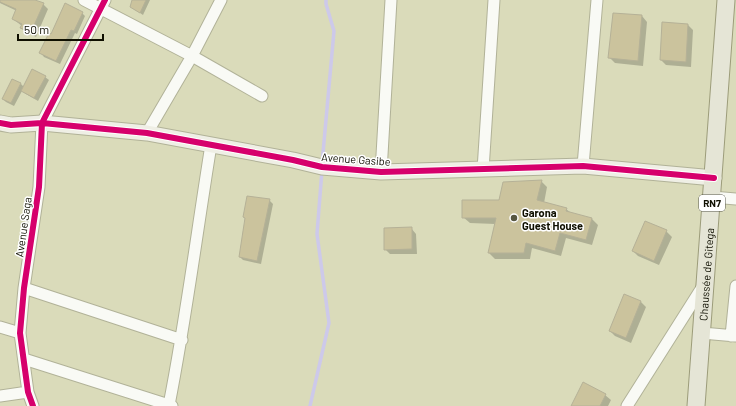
<svg xmlns="http://www.w3.org/2000/svg" width="736" height="406" font-family="Barlow,sans-serif">
<style>
.shadow{fill:#0003}
.lines{fill:none;stroke-linecap:round;stroke-linejoin:round}
.stream{stroke:#cdc9ea;stroke-width:3.5}
.building{fill:#cbc39d;stroke:#b5b197}
.street-casing{stroke:#b1b298;stroke-width:13}
.secondary-casing{stroke:#b1b298;stroke-width:17}
.primary-casing{stroke:#9c9c7a;stroke-width:19}
.street{stroke:#f9faf5;stroke-width:11}
.secondary{stroke:#efefe5;stroke-width:15}
.primary{stroke:#e5e5d6;stroke-width:17}
.cycleway-casing{stroke:#fff;stroke-width:8}
.cycleway{stroke:#d6006c;stroke-width:6}
.poi-dot{fill:#565641;stroke:#fff;stroke-width:1.5}
.labels{text-anchor:middle;dominant-baseline:central;stroke-width:3;stroke-linejoin:round;paint-order:stroke}
.shield{fill:#fff;stroke:#57574c;stroke-width:1}
.shield-label{font-size:10px;font-weight:bold;fill:#0f0f00}
.street-label{font-size:11px;fill:#0f0f00;stroke:#fff}
.poi-label{font-size:11px;font-weight:bold;fill:#0f0f00;stroke:#fff;text-anchor:start}
</style>
<rect width="100%" height="100%" fill="#dadbba"/>
<path class="shadow" d="M0 0H33L43 4 48 9 36 37 26 32 21 28 22 26 13 19 17 11 0 3Z
M133 0H150L143 15 131 7Z
M82 13 85 16 77 34 75 33 60 64 44 57 41 53Z
M642 16 647 22 643 66 615 63 610 58Z
M688 25 693 30 691 67 666 65 661 60Z
M45 77 49 80 38 101 26 94 22 91 14 106 6 102 3 99 12 80 21 84 24 87Z
M541 181 547 187 544 203 566 209 571 213 592 219 598 225 592 245 566 238 561 256 532 248 530 259H495L489 253 495 224 470 223 463 217Z
M269 200 273 204 261 264 243 260 240 257 246 219Z
M646 222 666 231 672 237 659 265 638 256 633 251Z
M411 228 416 234 417 254H390L385 249Z
M625 295 641 302 646 307 631 343 615 336 610 331Z
M605 395 611 400 608 406H572Z"/>
<g class="lines">
<path class="stream" d="M322 164 334 31 326 4V0
M310 406 329 323 317 234 322 170"/>
</g>
<path class="building" d="M0 0H35L44 3 31 32 20 28 22 24 12 19 16 9 0 2Z
M132 0H146L140 13 130 7Z
M65 3 83 12 74 31 71 30 56 61 39 53 49 33 51 34Z
M613 13 642 15 638 61 608 58Z
M662 22 688 24 686 62 660 60Z
M32 69 46 76 34 98 21 91Z
M12 79 21 83 11 103 2 99Z
M542 180 537 200 567 208 566 211 592 218 586 240 560 233 555 251 526 243 524 253H488L496 218H462V200H499L503 182Z
M247 196 270 199 257 261 239 257 245 218 243 217Z
M645 221 667 230 654 261 632 251Z
M412 227V249L384 250V228Z
M624 294 641 301 626 338 609 331Z
M583 382 606 394 600 406H571Z"/>
<g class="lines">
<g class="street-casing">
<path id="street" d="M84 0 192 56 262 96
M147 133 192 56 221 0
M583 166 597 0
M483 170 494 0
M381 172 391 0
M712 197 736 199
M24 288 182 340
M0 327 20 333
M702 333 736 336
M731 336 736 286
M24 359 172 406
M0 396 28 392
M169 405C186 319 197 231 211 145
M33 406 28 392 20 333 24 288 39 187 42 123 105 0
M627 406 703 286"/>
</g>
<g class="secondary-casing">
<path id="secondary" d="M0 123 11 125 42 123 147 133 293 160 322 167 381 172 583 166 714 178"/>
</g>
<g class="primary-casing">
<g id="primary">
<path id="s1" d="M696 406 726 0"/>
</g>
</g>
<use href="#street" class="street"/>
<use href="#secondary" class="secondary"/>
<use href="#primary" class="primary"/>
<g class="cycleway-casing">
<path id="cycleway" d="M0 123 11 125 42 123 147 133 293 160 322 167 381 172 583 166 714 178
M33 406 28 392 20 333 24 288 39 187 42 123 105 0"/>
</g>
<use href="#cycleway" class="cycleway"/>
</g>
<circle class="poi-dot" cx="514" cy="218" r="4"/>
<g class="labels">
<rect class="shield" x="699" y="195" width="26" height="16" rx="3"/>
<g class="shield-label">
<text x="712" y="203">RN7</text>
</g>
<g class="street-label">
<text transform="translate(356 159) rotate(4)">Avenue Gasibe</text>
<text transform="translate(23 227) rotate(-82)">Avenue Saga</text>
<text stroke="none"><textPath href="#s1" startOffset="132">Chaussée de Gitega</textPath></text>
</g>
<g class="poi-label">
<text x="522" y="212">Garona<tspan x="522" dy="13">Guest House</tspan></text>
</g>
</g>
<path d="M18 34v6h85v-6" fill="none" stroke="#0f0f00" stroke-width="2"/>
<text x="24" y="34" font-size="12" fill="#0f0f00" stroke="#ffffff" stroke-width="3" paint-order="stroke">50 m</text>
</svg>
